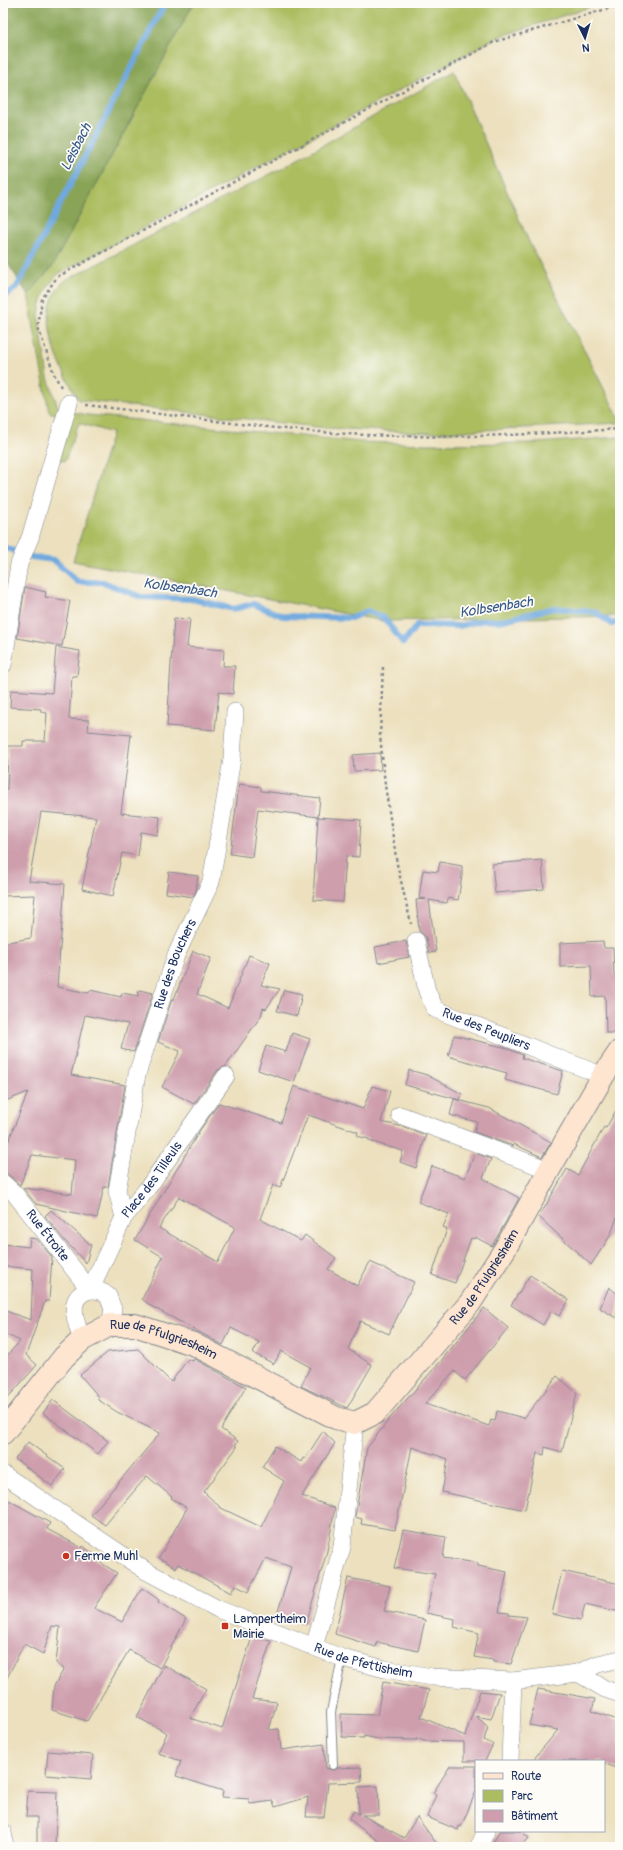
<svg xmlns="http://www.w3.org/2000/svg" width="623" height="1850" font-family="Pangolin,sans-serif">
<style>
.green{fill:#acbd61;stroke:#647660}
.forest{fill:#89a457;stroke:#526a5a}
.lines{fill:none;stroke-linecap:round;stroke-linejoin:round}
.stream{stroke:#6fa9df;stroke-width:6}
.building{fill:#ce9ead;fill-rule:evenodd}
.lane-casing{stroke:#84888e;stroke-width:10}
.street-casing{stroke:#84888e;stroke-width:18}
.secondary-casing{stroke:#84888e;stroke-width:24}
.path{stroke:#84888e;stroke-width:2.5;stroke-dasharray:3 3;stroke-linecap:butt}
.lane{stroke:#fff;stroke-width:8}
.street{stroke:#fff;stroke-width:17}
.secondary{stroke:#fde5d0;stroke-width:22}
.poi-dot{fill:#c8321e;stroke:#fdfcf7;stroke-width:1.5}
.labels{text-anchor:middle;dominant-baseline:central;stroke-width:3.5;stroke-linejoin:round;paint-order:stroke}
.street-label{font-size:13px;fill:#1b2f5e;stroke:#fdfcf7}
.poi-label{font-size:13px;fill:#1b2f5e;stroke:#fdfcf7;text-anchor:start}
.water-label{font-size:14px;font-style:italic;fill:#385a8b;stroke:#fdfcf7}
</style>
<rect width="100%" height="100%" fill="#fdfcf7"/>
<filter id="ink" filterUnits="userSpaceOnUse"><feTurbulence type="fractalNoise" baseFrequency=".025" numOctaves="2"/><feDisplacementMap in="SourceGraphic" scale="8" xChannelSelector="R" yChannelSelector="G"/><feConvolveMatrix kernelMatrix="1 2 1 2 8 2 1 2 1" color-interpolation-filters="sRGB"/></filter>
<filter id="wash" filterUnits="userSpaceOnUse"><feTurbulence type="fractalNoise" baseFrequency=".012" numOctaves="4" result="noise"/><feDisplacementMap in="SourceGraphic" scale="16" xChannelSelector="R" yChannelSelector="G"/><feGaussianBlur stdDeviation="0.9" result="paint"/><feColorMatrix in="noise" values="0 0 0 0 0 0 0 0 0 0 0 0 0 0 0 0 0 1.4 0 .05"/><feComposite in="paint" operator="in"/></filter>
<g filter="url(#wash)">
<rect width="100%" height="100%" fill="#ece0be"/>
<path class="green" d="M198 3H602L498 37 58 274C46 287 39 301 39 320L48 378 61 416 49 412 28 295 52 267 192 6Z
M454 71 530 244 620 420V423L427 433 326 428 79 400C60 369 30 309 66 280L282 168Z
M67 411 88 415 361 442 428 444 536 443 620 437V616L383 621 73 561 112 433 79 423 65 461 53 458Z"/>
<path class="forest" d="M3 3H198L192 6 52 267 28 295 3 256Z"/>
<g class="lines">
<path class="stream" d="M3 298 17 287 165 3
M3 547 31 557 54 560 78 582H103L141 597 192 599 234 609 253 604 283 616 351 618 367 611 384 618 403 643 417 625 459 626 484 620 499 621 554 608 595 612 612 624 620 621"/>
</g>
<g id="blocks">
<path class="building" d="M25 587 46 592 45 597 70 601 62 646 17 638Z
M174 618 190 619 187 647 224 650 223 666H235L233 694 219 692 215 730 167 726Z
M56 647 80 651 77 676H72L69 719 89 720 88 731 131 735 121 813 160 817 158 835 141 832 138 856 122 853 113 896 82 889 96 817 41 812 29 881 65 884 57 987 89 993 90 990 121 997 122 993 138 996 139 990 153 993 134 1052 121 1049 128 1024 85 1015 71 1075 125 1085 108 1187H104L97 1218 36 1204 23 1188 72 1194 75 1160 32 1155 20 1185 3 1170V1155L28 1092 3 1102V943L31 938 35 895 3 896V789H7L8 746H23V741H45L47 713 41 712V709L10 707 11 690 52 693Z
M380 753 381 770 354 771 353 755Z
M239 784 261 787V791L320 798 318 817 258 809 252 857 230 854Z
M318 817 361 820 359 857 346 856 343 902 313 900Z
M542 860 544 889 495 893 492 864Z
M440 862 462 866V876L458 900 448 898 447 903 429 900 436 952 429 953 426 938 423 934 419 931 416 900 426 899 419 898 423 870 438 872Z
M169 872 198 876 196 891 193 897 166 893Z
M406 941 409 957 378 963 375 947Z
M603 941 604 948H613L614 975H620V1033H606L605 996 592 997 591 966 560 967V943Z
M193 951 211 958 197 994 228 1008 249 955 270 963 261 985 280 989 266 1009 263 1008 261 1016 226 1066 218 1070 194 1104 162 1087 180 1051 158 1042 172 999H174Z
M284 990 302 994 297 1016 277 1011Z
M292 1033 310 1039 294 1082 258 1070 266 1046 286 1052Z
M454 1035 503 1047 523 1055 522 1058 563 1071 557 1094 505 1080 507 1073 448 1056Z
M409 1070 427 1075 462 1094 460 1100 405 1085Z
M294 1086 363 1109 372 1086 390 1091 381 1122 404 1127 426 1135 416 1168 400 1162 403 1151 369 1141V1139L357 1136 358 1132 308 1115 280 1188 273 1185 260 1219 301 1241 305 1235 336 1258 328 1269 357 1286 370 1262 414 1282 389 1334 360 1321 348 1349 372 1365 347 1408 301 1386 310 1367 281 1351 274 1364 253 1353 259 1342 231 1328 223 1345 151 1306 142 1299 163 1257 135 1240 200 1130 219 1103 281 1123ZM179 1197 235 1227 218 1262 159 1228Z
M454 1099 489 1108 551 1142 542 1157 514 1144 513 1146 474 1132 477 1122 450 1115Z
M620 1103V1210L610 1236 591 1265 539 1217 567 1169 578 1175 604 1127 606 1128Z
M475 1153 491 1159 483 1178 519 1198 492 1246 475 1237 474 1239 471 1238 455 1283 432 1275 447 1229 443 1227 449 1214 418 1202 432 1166 465 1178Z
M51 1210 91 1245 86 1263 64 1240 45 1216Z
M30 1238 37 1239 52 1257 49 1301H45L26 1355 37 1365 3 1403V1360L20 1341 3 1333V1310L31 1320 33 1269 3 1266V1244L29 1247Z
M530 1275 569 1300 559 1316 551 1311 543 1325 511 1305Z
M609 1287 620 1296 616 1318 600 1308Z
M484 1308 508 1328 465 1380 454 1371 425 1404 489 1426 491 1420 495 1421 497 1411 524 1418 557 1376 577 1393 562 1452 545 1447 544 1455 537 1453 525 1510 442 1492 448 1459 412 1447 395 1530 361 1524 362 1519 355 1517 367 1448 390 1418 441 1361Z
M138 1349 171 1382 188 1359 193 1361 194 1359 246 1387 221 1429 238 1441 235 1446 237 1447 204 1492 221 1508 261 1527 284 1481 262 1467 275 1446 301 1462 303 1458 305 1459 323 1431 335 1443 302 1496 335 1508 327 1551 306 1624 277 1615 291 1567 266 1558 248 1592 235 1585 231 1593 178 1564 176 1568 159 1558 187 1508 171 1498 172 1497 147 1476 105 1525 91 1515 160 1433 117 1412 97 1399 99 1397 80 1375 108 1352Z
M53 1400 108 1441 98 1454 43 1413Z
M28 1442 65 1469 52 1486 15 1459Z
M3 1497 50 1523 47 1529 82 1548 83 1546 96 1556 95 1559 117 1573 94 1608 122 1622 142 1588 159 1600 158 1602 186 1619 160 1668 129 1650 87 1721 52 1710 54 1686 64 1669 56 1663 60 1627 52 1626 43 1654 24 1644 3 1686Z
M403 1530 446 1537 443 1558 478 1563V1566L507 1572 499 1612 509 1613V1615L527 1617 511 1664 493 1662V1660L474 1657 479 1633 454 1627 455 1619 426 1613 435 1574 394 1568Z
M562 1571 620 1584V1612L585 1604 581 1620 552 1614Z
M348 1578 390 1586 384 1611 425 1620 418 1651 377 1642 376 1647 335 1634Z
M252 1637 271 1641 252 1699 277 1702 269 1730 279 1729 281 1750 324 1744 326 1768 333 1770 338 1768 361 1767 362 1782 328 1783 324 1817H306L308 1797 275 1807 273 1801 250 1804 249 1799 222 1797 223 1791 176 1776 181 1761 158 1753 167 1733 137 1717 164 1665 206 1689 190 1718 222 1729Z
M383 1682 429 1690 421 1717 465 1736 480 1691 500 1693 491 1719 476 1716 488 1727 484 1740 493 1744 485 1761H464V1742L424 1741 417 1738V1740L378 1739 364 1736V1738L342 1737 341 1714 377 1715Z
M538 1689 595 1699 592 1711 620 1721V1770L604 1763V1761H532L558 1730 529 1725Z
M48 1751 93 1755 91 1779 46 1775Z
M450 1766H476V1791L461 1827 459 1826 458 1830 427 1817 436 1795 433 1793Z
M378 1786 379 1815H362L404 1838 417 1817 439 1847H386L349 1819 354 1811 359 1814 358 1787Z
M28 1791 57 1792 55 1847H37V1817H26Z
M500 1831H521L529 1838 521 1847H490Z"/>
</g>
</g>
<g filter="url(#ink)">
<use href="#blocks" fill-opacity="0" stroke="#84888e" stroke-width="1"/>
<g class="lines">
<g class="lane-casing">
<path id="lane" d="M333 1765 331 1712 342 1658"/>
</g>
<g class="street-casing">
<g id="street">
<path d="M3 665 19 564 30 538 69 403"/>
<path id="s1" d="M416 941 427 991 435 1009 603 1076"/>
<path d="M400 1115 549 1170"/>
<path id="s2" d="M3 1183 15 1194 90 1290 124 1217 147 1189 226 1076"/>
<path id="s3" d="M124 1217 117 1191 137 1074 176 955 211 882 232 759 235 712"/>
<path d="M82 1340C77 1324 65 1299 87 1291 95 1288 102 1291 108 1296L113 1309 110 1325"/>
<path id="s4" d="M3 1474 146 1571 218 1609 342 1658 385 1669 432 1677 513 1681 578 1673 605 1689 620 1694"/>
<path d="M314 1647 342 1547 355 1423"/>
<path d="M578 1673 598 1664 620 1659"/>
<path d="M510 1761 513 1681"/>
<path d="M3 1832 5 1847"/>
<path d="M479 1847 486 1831"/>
</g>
</g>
<g class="secondary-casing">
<g id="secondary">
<path id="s5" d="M3 1433 64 1357 82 1340 110 1325H135L193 1344 336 1418 355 1423 375 1413 470 1303 505 1249 549 1170 603 1076 620 1051"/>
</g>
</g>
<path class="path" d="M61 387 54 374 38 327 42 299 57 277 494 42 620 5
M86 405C192 417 299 435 405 436 477 438 549 433 620 429
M383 667 380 735 385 785 397 864 411 924"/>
<use href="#lane" class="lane"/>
<use href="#street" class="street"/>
<use href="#secondary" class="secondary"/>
</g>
</g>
<g class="poi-dot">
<circle cx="66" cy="1556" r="4"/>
<rect x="221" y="1622" width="8" height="8" rx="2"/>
</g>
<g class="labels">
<g class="street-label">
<text stroke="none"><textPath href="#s3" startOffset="262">Rue des Bouchers</textPath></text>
<text stroke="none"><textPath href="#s1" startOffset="126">Rue des Peupliers</textPath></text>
<text stroke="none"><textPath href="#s2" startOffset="265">Place des Tilleuls</textPath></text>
<text stroke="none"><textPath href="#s2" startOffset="69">Rue Étroite</textPath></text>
<text stroke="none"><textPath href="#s5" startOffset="618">Rue de Pfulgriesheim</textPath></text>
<text stroke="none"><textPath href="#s5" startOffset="210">Rue de Pfulgriesheim</textPath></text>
<text stroke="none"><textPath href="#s4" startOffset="409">Rue de Pfettisheim</textPath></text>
</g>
<g class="poi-label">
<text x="74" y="1556">Ferme Muhl</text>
<text x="233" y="1619">Lampertheim<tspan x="233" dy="15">Mairie</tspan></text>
</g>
<g class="water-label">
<text transform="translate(76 147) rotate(-63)">Leisbach</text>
<text transform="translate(180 588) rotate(8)">Kolbsenbach</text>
<text transform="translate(496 607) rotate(-9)">Kolbsenbach</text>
</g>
</g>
<rect width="623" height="1850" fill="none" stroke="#fdfcf7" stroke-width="16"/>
<rect x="475" y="1760" width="130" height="72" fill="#fdfcf7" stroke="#a3aaba"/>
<rect x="483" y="1773" width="20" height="6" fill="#fde5d0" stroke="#a3aaba"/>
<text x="511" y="1780" font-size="12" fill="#1b2f5e">Route</text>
<rect x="483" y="1790" width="20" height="12" fill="#acbd61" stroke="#a3aaba"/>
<text x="511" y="1800" font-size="12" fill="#1b2f5e">Parc</text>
<rect x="483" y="1810" width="20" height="12" fill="#ce9ead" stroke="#a3aaba"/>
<text x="511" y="1820" font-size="12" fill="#1b2f5e">Bâtiment</text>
<g transform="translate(585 38) rotate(175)" stroke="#fdfcf7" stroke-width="3" paint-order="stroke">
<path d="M0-3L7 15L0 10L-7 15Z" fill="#1b2f5e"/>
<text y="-6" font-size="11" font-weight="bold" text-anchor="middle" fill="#1b2f5e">N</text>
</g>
</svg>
